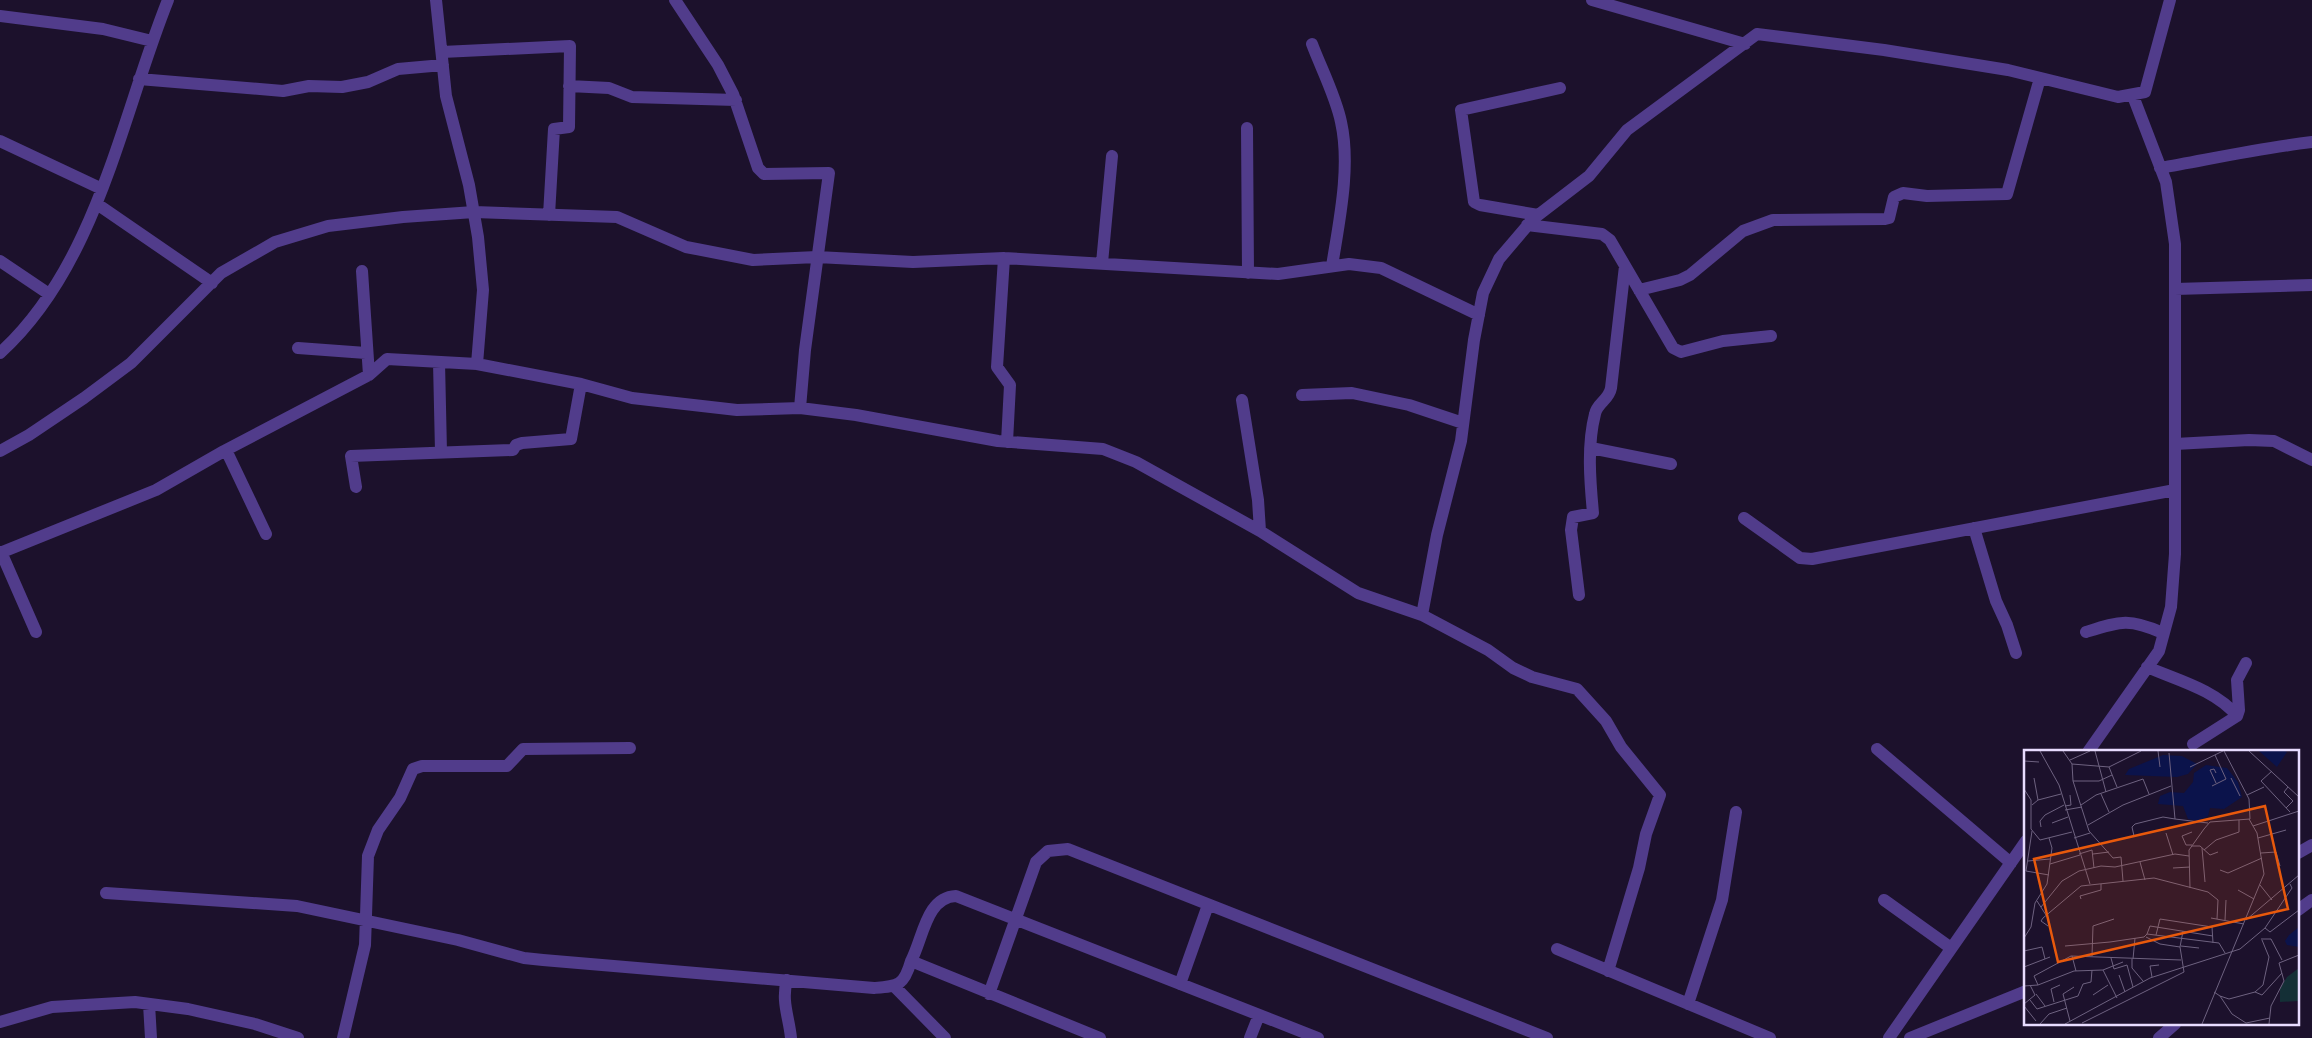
<svg xmlns="http://www.w3.org/2000/svg" width="2312" height="1038" font-family="'Open Sans',sans-serif">
<style>
.lines{fill:none;stroke-linecap:round;stroke-linejoin:round}
.minor{stroke:#513c8b;stroke-width:12}
.inset-road{fill:none;stroke:#6e6280;stroke-width:1}
.view{fill:#e8590c;fill-opacity:0.15;stroke:#e8590c;stroke-width:2.5}
.inset-edge{fill:none;stroke:#e8dcff;stroke-width:2.5}
</style>
<rect width="100%" height="100%" fill="#1c112c"/>
<g class="lines">
<path class="minor" d="M436 0 446 96 469 185 478 237 483 290 477 364
M675 0 718 65 733 94 758 168 764 174 829 173 805 350 800 408
M1592 0 1745 44
M0 16 103 29 152 41
M1312 44C1321 68 1336 97 1341 122 1351 167 1339 222 1332 266
M442 52 570 46 569 127 554 129 549 215
M139 79 283 91 309 86 342 87 368 82 398 69 443 65
M569 86 609 88 632 97 736 100
M1247 128 1248 273
M0 141 102 189
M2160 168C2211 159 2261 148 2312 142
M97 204 212 283
M1538 215 1480 205 1474 202 1461 110 1560 88
M1527 225 1602 234 1610 240 1673 348 1681 352 1723 341 1771 336
M1004 258 997 367 1010 385 1007 442
M0 261 49 294
M1102 263 1112 156
M362 271 369 375
M2175 289 2312 285
M1639 290 1680 280 1690 275 1743 231 1773 220 1885 219 1889 218 1894 197 1903 193 1927 196 2007 194 2040 78
M298 348 366 353
M0 353C97 265 121 117 168 0
M439 362 441 452
M1302 395 1352 393 1409 405 1463 423
M1242 400 1258 500 1260 531
M2175 444 2249 440 2274 441 2312 460
M1591 448 1671 464
M226 450 266 534
M0 451 29 435 84 398 131 363 221 273 275 242 328 226 403 217 474 212 617 217 686 247 753 260 817 257 913 262 1004 258 1278 274 1349 264 1381 268 1479 315
M356 487 351 456 513 450 516 445 522 443 571 439 581 384
M1744 518 1800 558 1812 559 2175 490
M1974 528 1996 601 2007 625 2016 653
M1 552 36 632
M0 553 156 490 224 451 369 375 387 359 477 364 581 384 632 398 737 410 800 408 856 415 998 441 1103 449 1136 462 1260 531 1358 593 1422 615 1488 650 1513 668 1532 677 1577 689 1606 721 1621 747 1660 795 1646 834 1639 868 1608 971
M1579 595 1571 530 1573 517 1593 513C1590 481 1587 445 1595 414 1597 403 1609 400 1611 388L1625 266
M1422 615 1437 535 1461 441 1474 340 1483 293 1499 259 1533 219 1589 176 1627 130 1757 34 1884 50 2008 70 2118 97 2145 92 2170 0
M2086 632C2121 621 2129 618 2163 633
M2147 667C2177 680 2216 690 2237 716
M2193 744 2237 716 2239 710 2237 680 2246 663
M1877 749 2011 863
M2088 752 2159 651 2171 607 2175 554V244L2166 182 2133 96
M2298 853 2312 845
M106 893 297 906 458 940 524 958 543 960 874 988C898 986 904 986 911 961
M1884 900 1951 948
M2298 910 2312 900
M1557 949 1770 1038
M787 980C781 1001 789 1017 791 1038
M1180 984 1208 905
M894 986 945 1038
M989 994 1036 862 1048 851 1068 849 1547 1038
M149 1004 151 1038
M1688 1004 1722 900 1736 812
M0 1022 52 1007 135 1002 188 1009 255 1024 298 1038
M343 1038 365 945 368 856 378 830 400 798 413 769 422 766H507L523 749 630 748
M1100 1038 911 961C923 939 926 897 956 896L1318 1038
M1250 1038 1259 1015
M1889 1038 2026 841
M1910 1038 2026 991
M2159 1038 2175 1024"/>
</g>
<g transform="translate(2024 750)">
<rect width="275" height="275" fill="#1c112c"/>
<path d="M275 218V251L256 252V238L263 227Z" fill="#142f36"/>
<path d="M235 1H261L263 2 253 17ZM139 5 158 6 173 14 164 24 153 27 101 25 105 19ZM182 15 203 18 214 32 218 47 200 59 186 58 184 66 174 71 164 69 159 56 134 54 136 46 146 42 160 43 169 32 170 23ZM275 177V197L263 195 261 191 265 185Z" fill="#0b134b"/>
<path class="inset-road" d="M16 1 35 35 66 134M39 1 48 14 49 31 65 81 89 108 97 107 99 131M71 1 82 42M134 1 136 17M225 1 275 47M145 3 151 69 184 73M46 10 66 1M0 11 15 12M48 14 85 17 117 1M85 17 93 37M166 17 199 1M248 21 237 31 266 62M10 28 14 50M207 28 216 46M49 31H75L88 25M192 33 186 20 190 19 192 23M188 36 202 29 191 5M0 39 7 50V79L16 90 48 82M77 44 85 62M223 45 240 37M8 55 14 50 37 44M57 55 72 45 119 29 125 44M41 56 47 55 46 45M262 58 269 51 260 42 264 37M41 60 58 57M28 73 44 67M64 75 99 55 147 36M229 76 275 61M17 77 16 71 21 65 40 55M8 81 2 121 25 125M168 82 158 86 162 95H168M142 83 149 105M110 86 108 77 111 74 139 67 151 69M50 88 66 83M234 88 262 80M168 96H176L186 105 194 102M178 98 181 132M180 100 192 90 215 82V70M237 103 252 102 256 116M55 104 68 100 70 118M69 104 85 102M4 111 26 109M116 112 121 130M26 114 56 105M149 118 166 117M196 120 204 123 238 108M236 135 248 150M166 138 165 100 180 79 186 72 226 69 225 49 200 1M214 140 230 149M57 149 56 146 77 140V134M13 151 22 165M17 157 38 131 55 121 77 116 91 117 151 104 165 106M187 168 220 174M201 170 202 150M222 170 275 125M24 176 17 171 19 168 57 136 130 128 184 142 194 150 193 169M241 178 246 182 275 160M132 185 136 169 188 177 189 193M189 186 126 176 123 184 195 193 201 203M122 187 136 194 156 197M0 188 7 177 11 153 23 134 28 98 25 88M237 189H247L258 210M41 196 86 192 120 187 123 184M157 196 175 198M0 201 18 197 21 209M48 206 52 221M68 206 69 176 90 169M87 208 90 219 103 215 109 237M108 209V218L119 231M109 209 111 188M0 217 26 207M79 220 99 212M95 225 101 242M128 227 126 216 135 215M14 235 10 226 47 206 157 210M0 236 14 235 50 221 79 220 93 248M190 242 196 246 208 264 222 273 246 268M231 242 238 245 258 223M12 244 21 256M69 245 84 235M196 246 205 249 231 242 239 235 245 207 238 190M6 250 13 259 54 246 59 234 67 232 68 220M30 252 27 239 36 235M0 254 11 245 6 235M0 256 12 271M46 271 39 244 50 237M58 273 160 222 156 197 159 181M16 274 25 264 43 258M41 274 126 228 216 199 241 178 268 138 266 134M178 274 240 124 233 83 225 69M245 274 247 256 260 231 255 213 275 205"/>
<path class="view" d="M241 56 264 159 34 212 10 109Z"/>
<rect width="275" height="275" class="inset-edge"/>
</g>
</svg>
